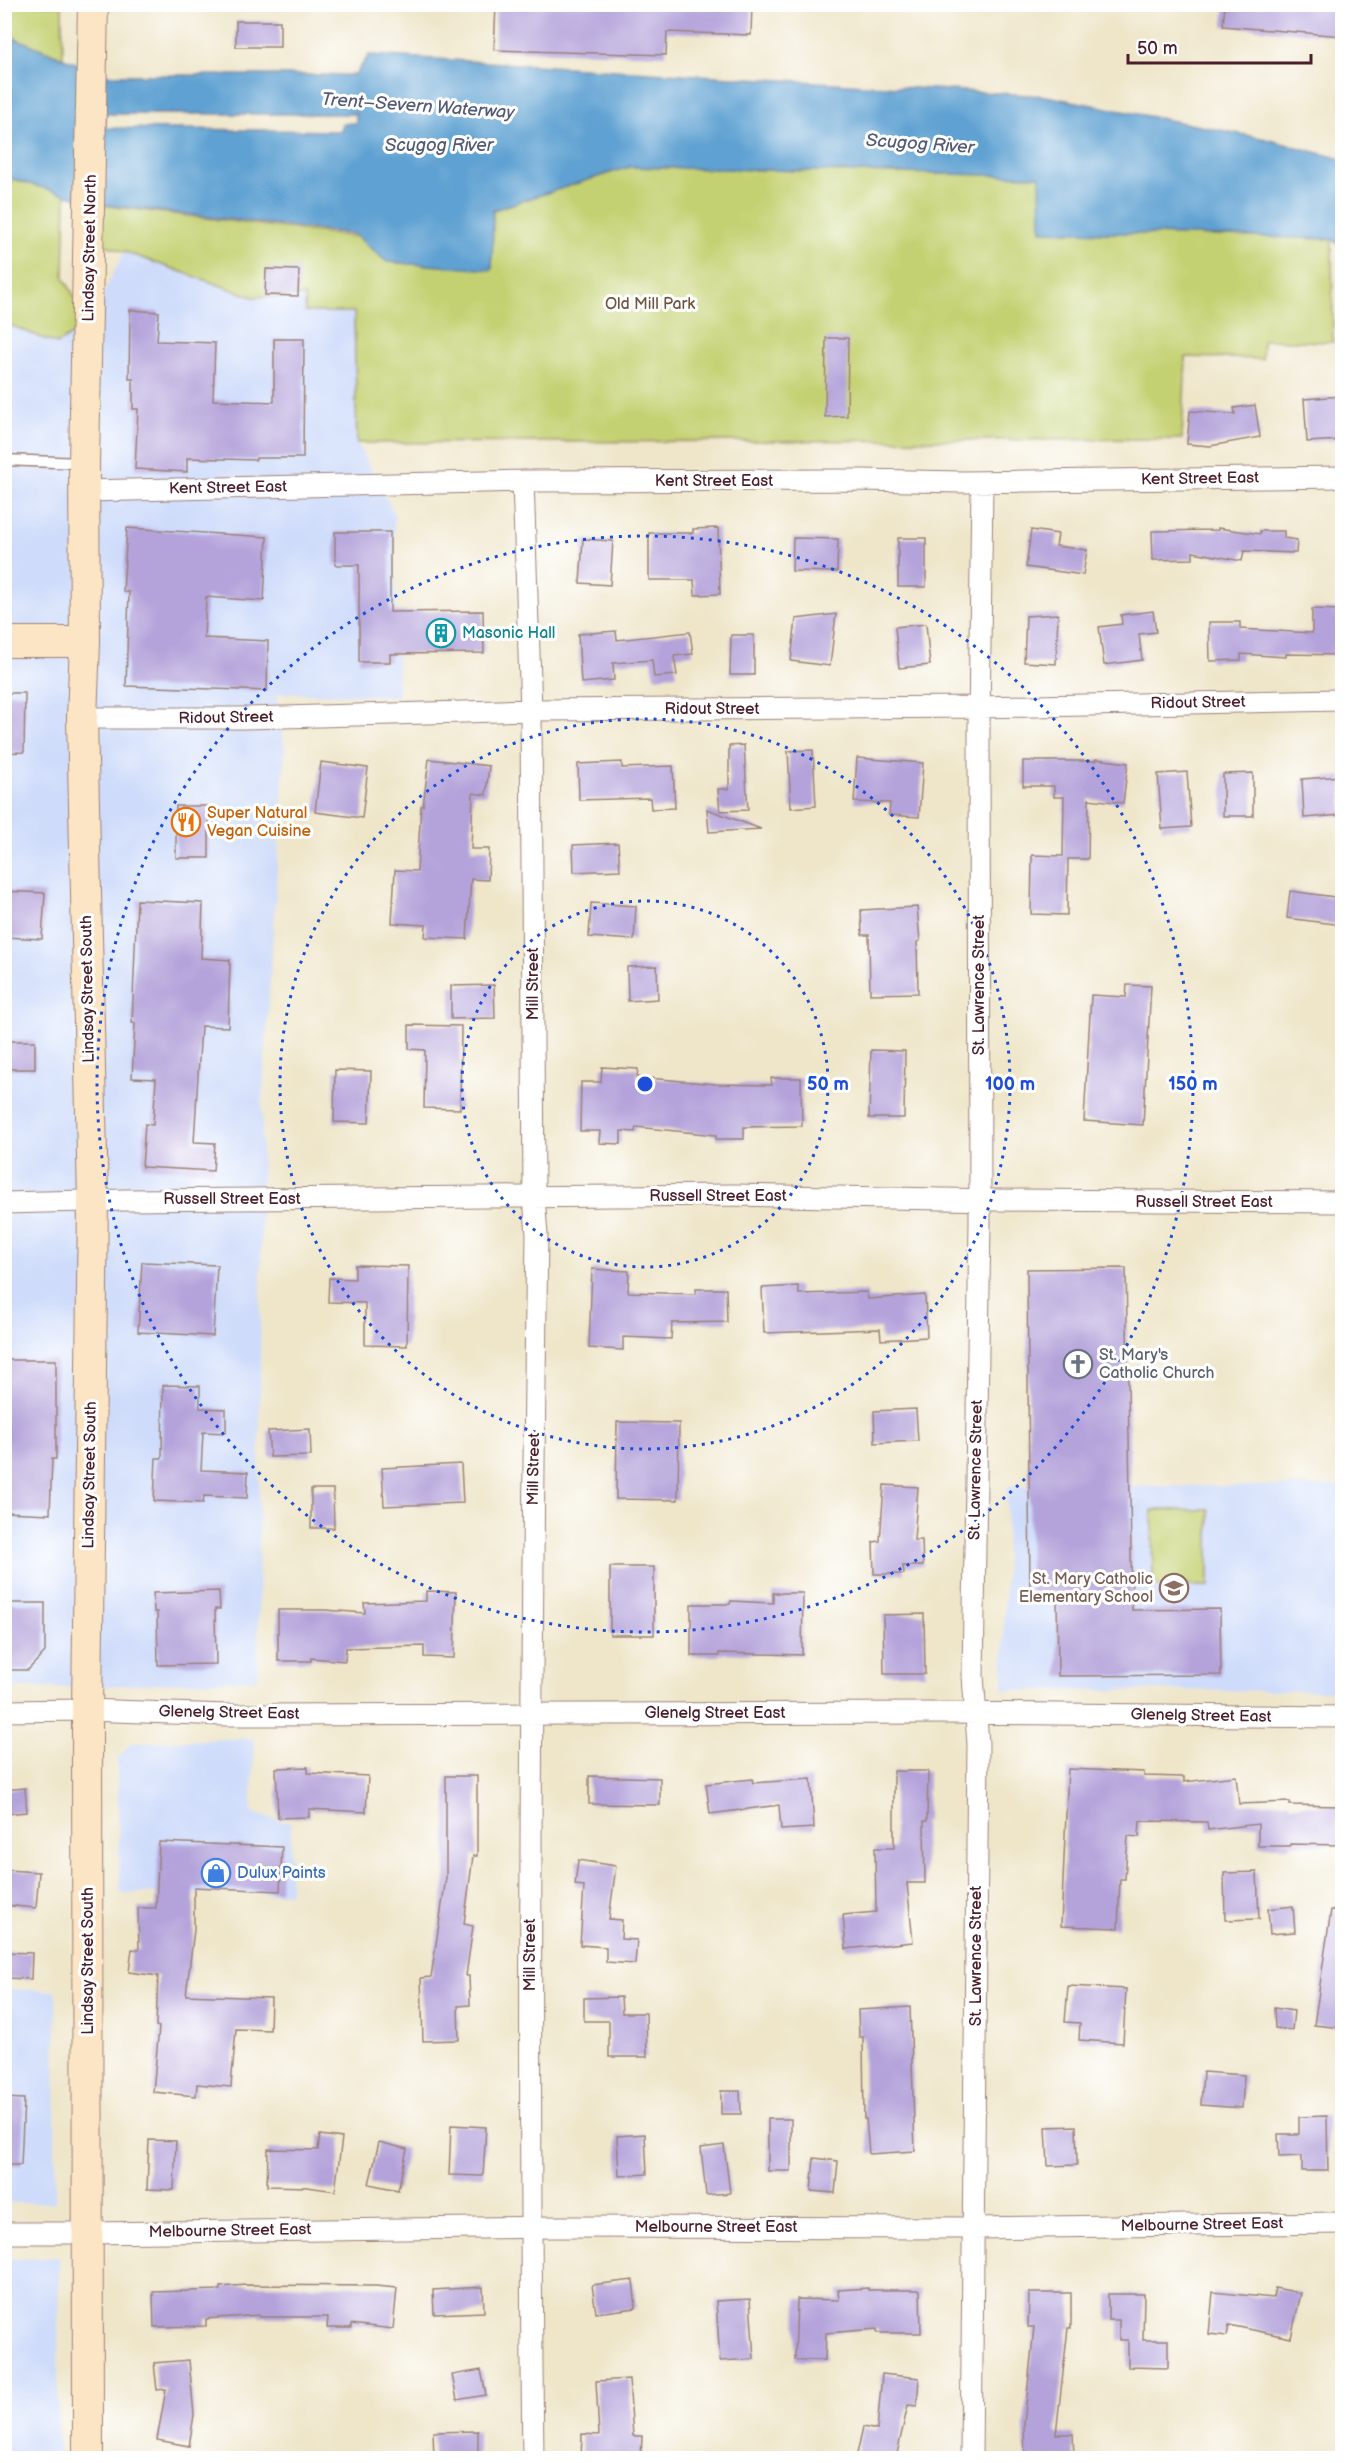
<svg xmlns="http://www.w3.org/2000/svg" width="1347" height="2463" font-family="'Balsamiq Sans',sans-serif">
<style>
.built{fill:#cedbfa}
.green{fill:#c4d172;stroke:#87784e;stroke-width:1.5}
.water{fill:#5ea1d2;stroke:#54607e;stroke-width:1.5;fill-rule:evenodd}
.building{fill:#b4a3da}
.lines{fill:none;stroke-linecap:round;stroke-linejoin:round}
.service-casing{stroke:#9c827a;stroke-width:13}
.minor-casing{stroke:#9c827a;stroke-width:23}
.secondary-casing{stroke:#9c827a;stroke-width:32}
.service{stroke:#fff;stroke-width:10}
.minor{stroke:#fff;stroke-width:21}
.secondary{stroke:#fce5c4;stroke-width:30}
.ring{fill:none;stroke:#1d4ed8;stroke-width:3;stroke-dasharray:3 6}
.labels{text-anchor:middle;dominant-baseline:central;stroke-width:6;stroke-linejoin:round;paint-order:stroke}
.street-label{font-size:16px;fill:#4a1f2b;stroke:#fff}
.park-label{font-size:16px;fill:#6f5440;stroke:#fff}
.culture-label{font-size:16px;fill:#0d838f;stroke:#fff;text-anchor:start}
.food-label{font-size:16px;fill:#c56008;stroke:#fff;text-anchor:start}
.worship-label{font-size:16px;fill:#5b616d;stroke:#fff;text-anchor:start}
.education-label{font-size:16px;fill:#785e54;stroke:#fff;text-anchor:end}
.shop-label{font-size:16px;fill:#366cbe;stroke:#fff;text-anchor:start}
.water-label{font-size:18px;font-style:italic;fill:#535a76;stroke:#fff}
.centre{fill:#1d4ed8;stroke:#fff;stroke-width:3}
.ring-label{font-size:18px;text-anchor:middle;font-weight:bold;fill:#1d4ed8;stroke:#fff;stroke-width:6;stroke-linejoin:round;paint-order:stroke}
</style>
<rect width="100%" height="100%" fill="#fff"/>
<filter id="ink" filterUnits="userSpaceOnUse"><feTurbulence type="fractalNoise" baseFrequency=".0167" numOctaves="2"/><feDisplacementMap in="SourceGraphic" scale="12" xChannelSelector="R" yChannelSelector="G"/><feConvolveMatrix kernelMatrix="1 2 1 2 8 2 1 2 1" color-interpolation-filters="sRGB"/></filter>
<filter id="wash" filterUnits="userSpaceOnUse"><feTurbulence type="fractalNoise" baseFrequency=".008" numOctaves="4" result="noise"/><feDisplacementMap in="SourceGraphic" scale="24" xChannelSelector="R" yChannelSelector="G"/><feGaussianBlur stdDeviation="1.35" result="paint"/><feColorMatrix in="noise" values="0 0 0 0 0 0 0 0 0 0 0 0 0 0 0 0 0 1.4 0 .05"/><feComposite in="paint" operator="in"/></filter>
<g filter="url(#wash)">
<rect width="100%" height="100%" fill="#efe6ca"/>
<path class="built" d="M124 252 252 297 306 296V312H354L357 443 394 513 398 696 276 693 285 749 262 1106 258 1679 62 1688H5L4 323 57 344 88 325Z
M1007 1486H1342V1691L1003 1690Z
M254 1738 252 1813 291 1823 290 1893H120L117 1760 131 1743Z
M5 1989 56 1991 55 2203H5Z
M59 2257 58 2458H5V2260Z"/>
<path class="green" d="M4 5H62L63 58 5 34Z
M629 167 1041 176V231L1332 239 1333 342 1263 340 1262 359 1186 357 1182 439 357 443 354 312H305V296L253 297 91 240V204L358 237 387 262 492 269 493 210Z
M4 177 66 194 64 277 89 325 57 344 5 323Z
M1152 1510H1209V1586H1153Z"/>
<path class="water" d="M4 34 105 75H355L369 55 1046 96 1266 139 1342 159V248L1332 239 1041 231 1040 176 629 167 493 210 492 270 387 262 354 234 99 204 5 177ZM105 114H356V123L342 124V131L105 128Z"/>
<g id="blocks">
<path class="building" d="M496 4H752L751 35 667 32 666 55 494 50Z
M1225 4H1342V36L1223 26Z
M236 21H280V47H236Z
M266 269 299 270 298 296 265 295Z
M130 310 159 312 157 341 215 343 213 400 274 402V339H304L303 458H256V460L187 458V472L135 469 138 409H133V379H129Z
M826 338H848L847 416 825 417Z
M1342 396V440L1307 442 1304 399Z
M1255 405 1260 437 1210 446 1187 444 1190 411 1235 414 1234 408Z
M127 528 267 537 264 601 206 597 204 638 268 641 267 691 126 686 129 592H123Z
M718 528 720 594 695 595 694 580H649V533H693V529Z
M1218 528 1260 534V531H1284V538L1297 540 1296 553 1244 551 1242 561 1193 552V559L1153 560 1152 531 1218 530Z
M1031 530 1058 534 1056 546 1087 550 1083 575 1026 567Z
M335 532H390V612L483 611 484 653 390 654V662H359V565H335Z
M793 538 838 539 837 572 792 571Z
M898 538H926V587H898Z
M583 539 613 541 610 585 580 583Z
M1312 609 1342 610V655L1286 654V657L1241 654V660L1210 661 1209 622H1240V629L1312 633Z
M1153 611 1156 632 1139 634 1142 660 1104 665 1099 627 1122 624 1121 615Z
M836 614 830 666 791 661 796 619Z
M1058 614 1056 664 1024 662 1026 616Z
M926 624 930 665 899 668 895 627Z
M616 631 617 640 690 632 693 654 674 656 677 675 654 677 652 660 613 663 614 680 581 683 578 634Z
M731 635H754V675H730Z
M4 693H25L24 752 4 753Z
M744 745 748 810 720 811 718 789H729V746Z
M813 750 816 806 791 808 788 751Z
M857 758 923 763 919 817 889 815 890 803 854 802Z
M429 759 489 766 486 795 473 793 471 849H489L488 880 471 879 467 939 425 937 426 925 392 923 395 870 417 871 421 806H423Z
M1096 759 1128 763 1123 803 1089 799 1088 859H1068L1067 915 1031 914 1032 855 1063 856 1064 797H1054V786H1023V761H1095Z
M321 762 368 768 362 818 315 812Z
M622 762V768L673 766 675 808 651 809 650 798 579 800 578 764Z
M1187 772 1191 827 1162 829 1158 774Z
M1253 773V816H1223V774Z
M1342 776V815L1304 818 1302 779Z
M176 806H209V858H176Z
M707 809 761 829 709 832Z
M618 843 620 870 574 872 573 845Z
M4 891 45 893 42 939 4 937Z
M1290 891 1342 898V925L1287 918Z
M137 900 203 903 201 958 230 960 228 1027 201 1026 194 1142 215 1143 213 1171 142 1167 145 1124 153 1125 156 1079 132 1078 135 1023H132Z
M591 903 636 906 634 940 589 937Z
M917 907 920 941 917 942 918 993 870 994 869 935H862L861 910Z
M657 966 658 999 628 1001 627 967Z
M494 985 495 1018 451 1019V986Z
M1127 985 1151 986 1143 1125 1084 1121 1091 995 1126 997Z
M409 1025 461 1026 460 1109 424 1108 425 1050 409 1049Z
M4 1041H35V1069H4Z
M871 1050 905 1051 904 1118H869Z
M602 1067 638 1069 637 1077 716 1084 772 1085 771 1078H801L802 1126 744 1127V1139H716V1135L636 1127 635 1132 621 1131V1144L599 1143 600 1131H580L581 1082H601Z
M335 1070 371 1071 369 1123 334 1122Z
M142 1262 217 1265 213 1336 138 1332Z
M355 1265 408 1266 407 1346 365 1345V1303L328 1302 329 1278 355 1279Z
M1126 1268 1132 1610 1220 1609 1221 1675 1058 1676 1057 1593H1030L1027 1269Z
M592 1269 629 1271 628 1292 696 1294V1289H726L727 1322 672 1323 671 1339 623 1337V1350L589 1348Z
M798 1286 799 1294 867 1292 868 1299 925 1295 927 1337 881 1340 880 1329 764 1333 762 1288Z
M4 1360H56V1459H52L50 1514 4 1512Z
M163 1385 200 1386V1408L226 1409V1433L203 1432 201 1470 248 1472 247 1498 204 1496 203 1503 154 1501 156 1458H162Z
M916 1409 918 1441 875 1443 874 1411Z
M617 1422 679 1423 678 1500 616 1499Z
M310 1429 311 1456 270 1457 268 1431Z
M461 1464 463 1503 384 1506 382 1468Z
M884 1485 918 1487 914 1540H922L923 1566H903L904 1574H874L873 1542 880 1541Z
M311 1489H333L334 1528H311Z
M610 1567H654V1635H610Z
M219 1591 220 1609H215L216 1664 158 1665 157 1612H154L153 1593Z
M426 1591 456 1592 454 1658 424 1657V1646L346 1648 345 1661 311 1658V1661H278V1610H325L365 1613 364 1603 426 1601Z
M773 1593H803L802 1655 719 1653V1656H691V1604H730L731 1601 773 1603Z
M4 1603H45V1652L28 1670H4Z
M924 1614 925 1674H884L883 1615Z
M308 1767V1773L368 1776 366 1812 309 1809V1817L278 1818 276 1768Z
M1068 1769 1144 1772V1776L1184 1777V1782L1236 1776 1239 1804 1290 1802V1805L1340 1806V1820H1342V1845L1290 1844V1846H1258V1824L1208 1830 1207 1822 1140 1821 1139 1837 1128 1836 1125 1879H1120L1118 1928 1061 1926Z
M894 1771H928L927 1821H924L925 1883H907L913 1942 846 1949 843 1915 876 1912 875 1848H894Z
M446 1776H477V1856H473L464 1924 473 1926 466 1976H469L470 2005 458 2006 459 2040 423 2041 421 1978 431 1977 446 1878Z
M589 1776 660 1778V1805L589 1804Z
M752 1779 753 1783 811 1779 814 1828 781 1830 779 1805 710 1814 706 1784Z
M25 1788 27 1812 4 1814V1790Z
M159 1842 282 1847 280 1891 194 1887V1930L186 1995 271 1998 270 2030 236 2029 231 2087 197 2084 196 2096 153 2092 159 2027 156 2026 158 1976 129 1972 132 1949 139 1950 138 1908H156Z
M578 1860 616 1866 609 1919 622 1920 621 1939 637 1940 635 1964 606 1962V1947L580 1945 584 1886 575 1885Z
M6 1870 39 1872 36 1908 4 1905Z
M1257 1872 1259 1919 1225 1920 1224 1873Z
M1293 1906 1295 1932 1270 1934 1268 1909Z
M1331 1910 1342 1911V2028L1314 2025Z
M4 1952 32 1953 31 1979 4 1978Z
M1068 1986 1126 1989 1123 2043 1079 2040 1080 2023 1065 2022Z
M621 1997 622 2013H646L647 2057H609V2021H584V1998Z
M910 2007 915 2151 869 2154 866 2119H864L863 2037H859L858 2010Z
M1274 2008 1294 2011 1292 2030 1275 2028Z
M1203 2072 1244 2075 1242 2108 1201 2105Z
M721 2091H740L741 2114H721Z
M4 2098 24 2099 21 2165H4Z
M1327 2116 1328 2171H1302V2156L1279 2157 1278 2134H1299V2117Z
M768 2119H791V2171H768Z
M451 2125 486 2127 483 2176 449 2175Z
M1076 2126 1077 2165 1048 2166 1046 2127Z
M645 2134 647 2174 619 2176 617 2136Z
M320 2135 342 2138 335 2191 307 2187 267 2186 268 2149 318 2150Z
M149 2140 176 2141 174 2190 147 2189Z
M379 2142 407 2149 398 2190 369 2184Z
M724 2145 730 2193 706 2195 701 2148Z
M814 2158 838 2161 835 2193 811 2191Z
M633 2280 636 2308 596 2313 592 2285Z
M246 2285 375 2286 397 2288 393 2329 351 2324V2328H327L328 2317H259V2315L206 2319V2326L154 2327 153 2292 220 2290V2287Z
M483 2287 484 2312 434 2314 433 2290Z
M868 2288V2290H920L921 2333H877V2329L826 2333 825 2360H795L797 2299 839 2300 838 2290Z
M1275 2288 1301 2293 1291 2338 1229 2325 1227 2336 1209 2334 1213 2292 1273 2298Z
M1029 2293H1071V2328H1068L1056 2434H1073L1074 2458H1025L1024 2425 1034 2327H1028Z
M1108 2294H1144L1143 2340H1168V2368L1128 2367V2340H1119V2320H1108Z
M750 2299 754 2359 720 2361 716 2301Z
M189 2360 194 2415 189 2446 157 2440 166 2389 157 2390 154 2363Z
M481 2370 486 2395 457 2400 452 2375Z
M882 2374 919 2378 917 2406 908 2405 896 2458H856L863 2427 877 2430Z
M629 2379 633 2436H642L641 2458H581L582 2434 599 2435 596 2381Z
M478 2431V2458H434L433 2432Z"/>
</g>
</g>
<g filter="url(#ink)">
<use href="#blocks" fill-opacity="0" stroke="#9c827a" stroke-width="1.5"/>
<g class="lines">
<g class="service-casing">
<path id="service" d="M4 460 81 463"/>
</g>
<g class="minor-casing">
<path id="minor" d="M523 481 531 710 534 1197 537 1235C531 1643 528 2051 533 2458
M85 491 523 481 862 480 961 482 1342 477
M82 718H246L531 710 979 707 1342 700
M4 1203 126 1200 735 1195 997 1200 1342 1202
M4 1711 87 1710 226 1715 953 1713 1342 1717
M4 2233H89L555 2227 974 2228 1342 2223
M971 2458 978 1744 973 1676 980 1222 979 726 982 482"/>
</g>
<g class="secondary-casing">
<path id="secondary" d="M4 642H85
M88 2458 87 1710 93 1200 82 718 85 642 84 463 93 4"/>
</g>
<use href="#service" class="service"/>
<use href="#minor" class="minor"/>
<use href="#secondary" class="secondary"/>
</g>
</g>
<g class="ring">
<circle cx="645" cy="1084" r="183"/>
<circle cx="645" cy="1084" r="365"/>
<circle cx="645" cy="1084" r="548"/>
</g>
<defs>
<g id="building-ring" transform="scale(1.5)"><circle r="9.5" fill="#fff" stroke="#0f9aa8" stroke-width="1.5"/><path d="M-4-6H4V6H1V3H-1V6H-4ZM-2.5-4.3h1.7v1.8h-1.7ZM.8-4.3h1.7v1.8H.8ZM-2.5-1h1.7V.8h-1.7ZM.8-1h1.7V.8H.8Z" fill="#0f9aa8"/></g>
<g id="restaurant-ring" transform="scale(1.5)"><circle r="9.5" fill="#fff" stroke="#e8710a" stroke-width="1.5"/><path d="M-5-6h1v4h1v-4h1v4h1v-4h1v5L-1.5 .5V6h-2V.5L-5-1ZM5-6V6H3V1.5H1.5Q1.5-4 5-6Z" fill="#e8710a"/></g>
<g id="church-ring" transform="scale(1.5)"><circle r="9.5" fill="#fff" stroke="#6b7280" stroke-width="1.5"/><path d="M-1.2-6h2.4v3.5h3.3v2.4h-3.3V6h-2.4V-.1h-3.3v-2.4h3.3Z" fill="#6b7280"/></g>
<g id="school-ring" transform="scale(1.5)"><circle r="9.5" fill="#fff" stroke="#8d6e63" stroke-width="1.5"/><path d="M0-5L7-2L0 1L-7-2ZM-4 1L0 2.5L4 1V4Q0 6-4 4Z" fill="#8d6e63"/></g>
<g id="shop-ring" transform="scale(1.5)"><circle r="9.5" fill="#fff" stroke="#3f7fe0" stroke-width="1.5"/><path d="M-5-2.5h2.3a2.7 3.5 0 0 1 5.4 0H5L5.5 6h-11ZM-1.5-2.5h3a1.5 2.3 0 0 0-3 0Z" fill="#3f7fe0"/></g>
</defs>
<g fill-rule="evenodd">
<use href="#building-ring" x="441" y="633"/>
<use href="#restaurant-ring" x="186" y="822"/>
<use href="#church-ring" x="1078" y="1364"/>
<use href="#school-ring" x="1174" y="1588"/>
<use href="#shop-ring" x="216" y="1873"/>
</g>
<g class="labels">
<g class="street-label">
<text transform="translate(90 248) rotate(-89)">Lindsay Street North</text>
<text transform="translate(1200 479) rotate(-1)">Kent Street East</text>
<text x="714" y="481">Kent Street East</text>
<text transform="translate(228 488) rotate(-1)">Kent Street East</text>
<text transform="translate(1198 703) rotate(-1)">Ridout Street</text>
<text x="712" y="709">Ridout Street</text>
<text transform="translate(226 718) rotate(-1)">Ridout Street</text>
<text transform="translate(533 984) rotate(-90)">Mill Street</text>
<text transform="translate(979 985) rotate(-90)">St. Lawrence Street</text>
<text transform="translate(88 989) rotate(-91)">Lindsay Street South</text>
<text x="718" y="1196">Russell Street East</text>
<text x="232" y="1199">Russell Street East</text>
<text x="1204" y="1202">Russell Street East</text>
<text transform="translate(534 1469) rotate(-89)">Mill Street</text>
<text transform="translate(976 1470) rotate(-89)">St. Lawrence Street</text>
<text transform="translate(90 1475) rotate(-89)">Lindsay Street South</text>
<text transform="translate(229 1713) rotate(1)">Glenelg Street East</text>
<text x="715" y="1713">Glenelg Street East</text>
<text transform="translate(1201 1716) rotate(1)">Glenelg Street East</text>
<text transform="translate(530 1955) rotate(-90)">Mill Street</text>
<text transform="translate(976 1956) rotate(-90)">St. Lawrence Street</text>
<text transform="translate(88 1961) rotate(-90)">Lindsay Street South</text>
<text transform="translate(1202 2225) rotate(-1)">Melbourne Street East</text>
<text x="716" y="2227">Melbourne Street East</text>
<text transform="translate(230 2231) rotate(-1)">Melbourne Street East</text>
</g>
<g class="park-label">
<text x="650" y="304">Old Mill Park</text>
</g>
<g class="culture-label">
<text x="462" y="633">Masonic Hall</text>
</g>
<g class="food-label">
<text x="207" y="813">Super Natural<tspan x="207" dy="18">Vegan Cuisine</tspan></text>
</g>
<g class="worship-label">
<text x="1099" y="1355">St. Mary's<tspan x="1099" dy="18">Catholic Church</tspan></text>
</g>
<g class="education-label">
<text x="1153" y="1579">St. Mary Catholic<tspan x="1153" dy="18">Elementary School</tspan></text>
</g>
<g class="shop-label">
<text x="237" y="1873">Dulux Paints</text>
</g>
<g class="water-label">
<text transform="translate(418 106) rotate(4)">Trent–Severn Waterway</text>
<text transform="translate(920 144) rotate(4)">Scugog River</text>
<text x="439" y="145">Scugog River</text>
</g>
</g>
<circle cx="645" cy="1084" r="9" class="centre"/>
<g class="ring-label">
<text x="828" y="1090">50 m</text>
<text x="1010" y="1090">100 m</text>
<text x="1193" y="1090">150 m</text>
</g>
<rect width="1347" height="2463" fill="none" stroke="#fff" stroke-width="24"/>
<path d="M1128 54v9h183v-9" fill="none" stroke="#4a1f2b" stroke-width="3"/>
<text x="1137" y="54" font-size="18" fill="#4a1f2b" stroke="#ffffff" stroke-width="4.5" paint-order="stroke">50 m</text>
</svg>
